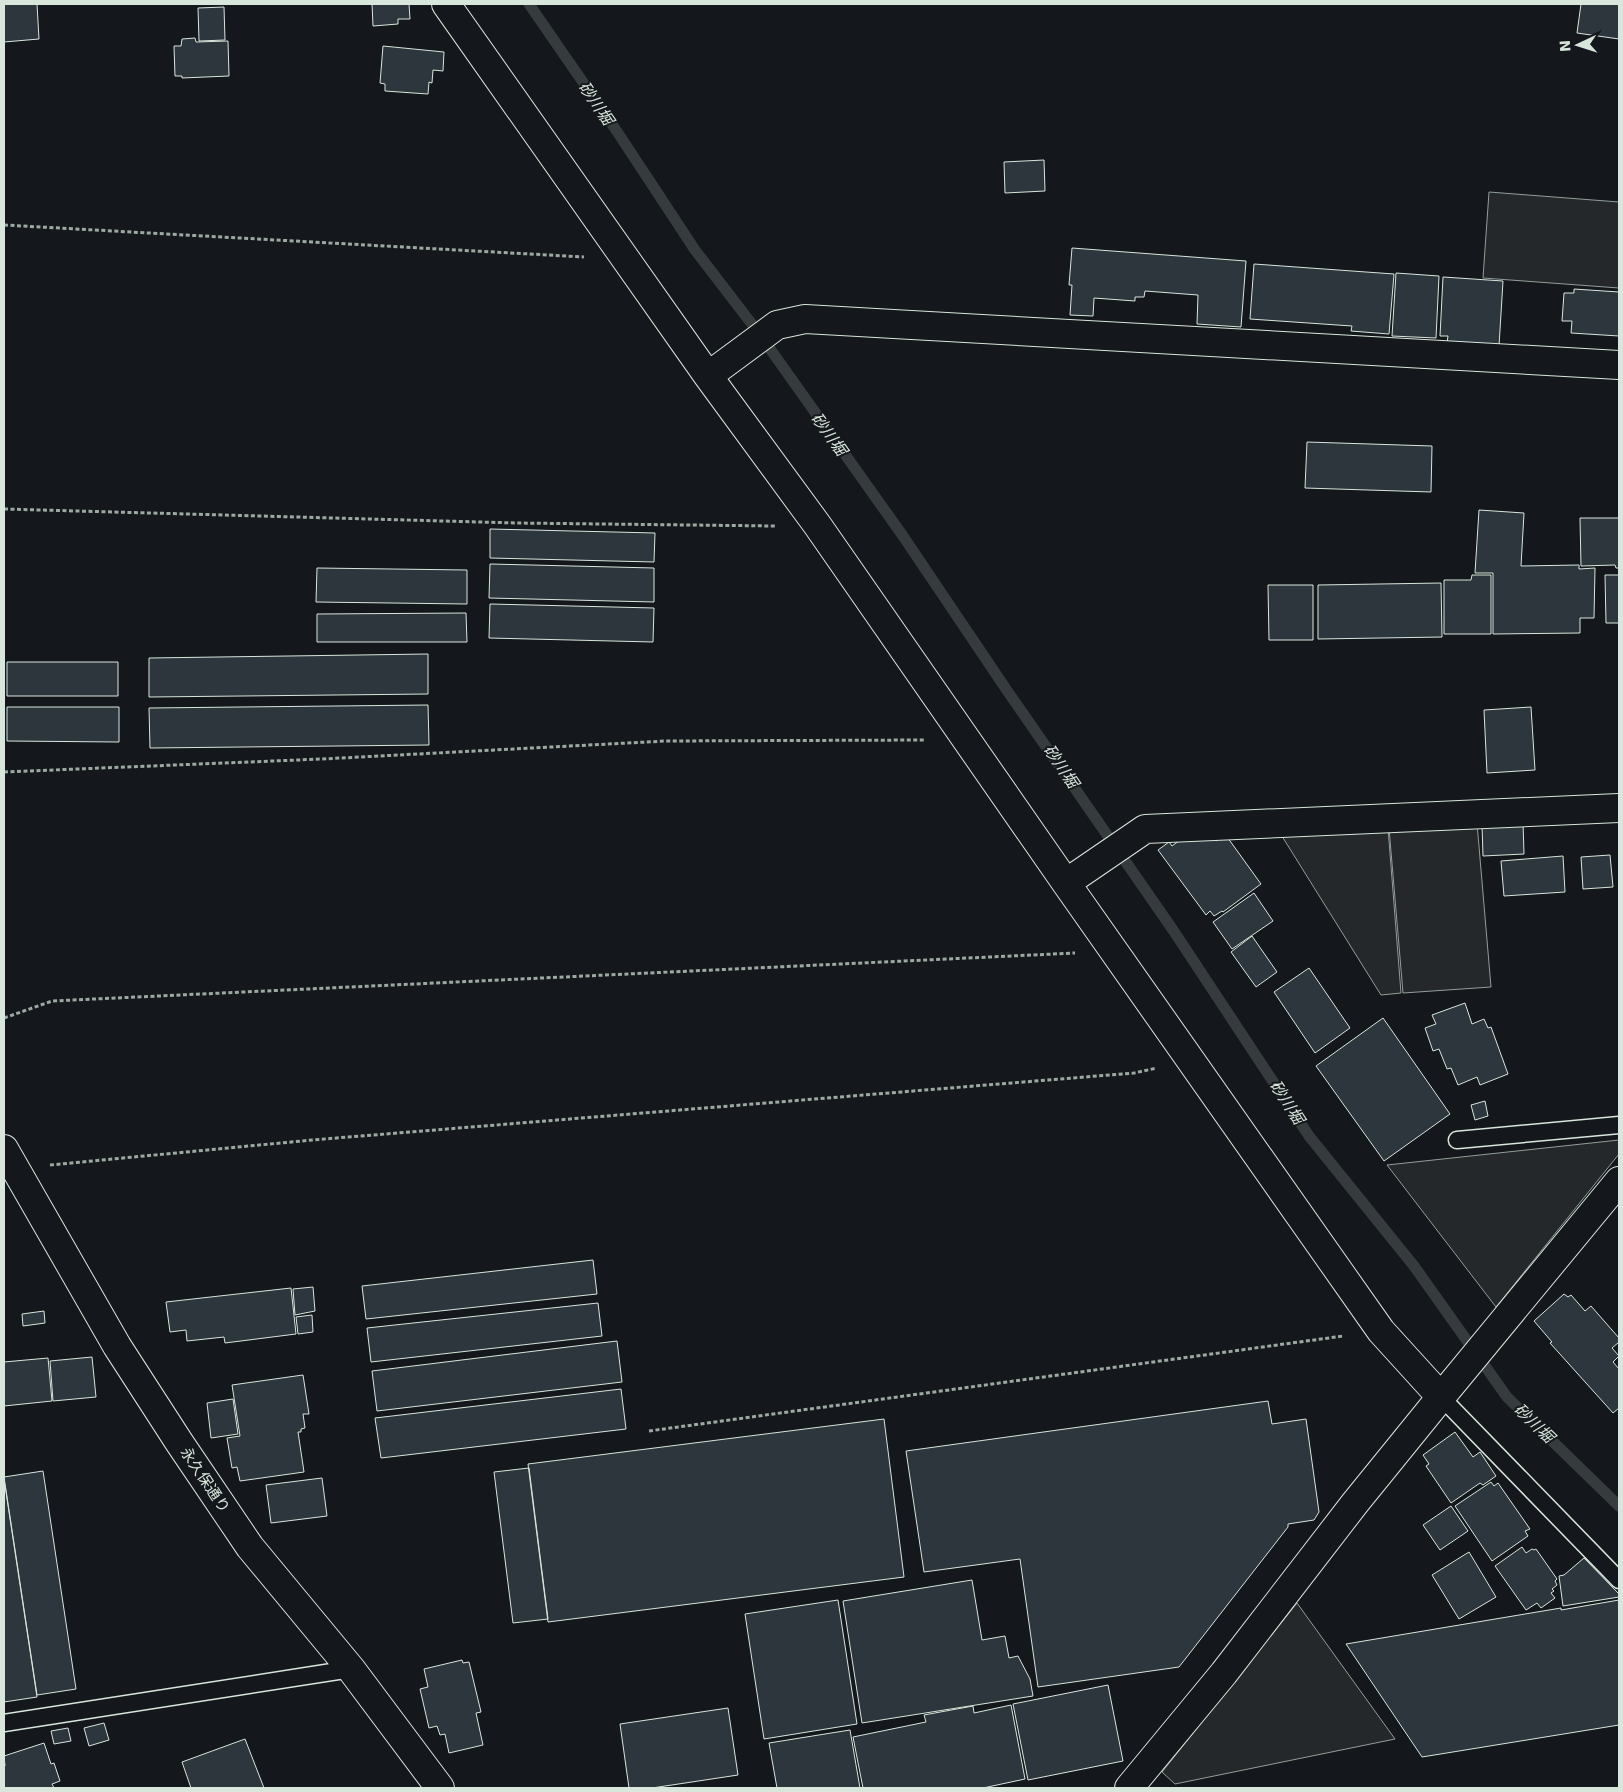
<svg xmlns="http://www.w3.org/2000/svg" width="1623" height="1792" font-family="'DejaVu Sans','Noto Sans JP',sans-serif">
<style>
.parking{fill:#24282b;stroke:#939e99}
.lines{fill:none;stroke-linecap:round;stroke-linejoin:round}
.stream{stroke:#363b3e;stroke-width:11}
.building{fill:#2c363c;stroke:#d8e6dc}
.lane-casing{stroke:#d8e6dc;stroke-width:19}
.street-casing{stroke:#d8e6dc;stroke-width:30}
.secondary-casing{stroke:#d8e6dc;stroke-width:30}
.path{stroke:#9da8a2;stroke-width:3;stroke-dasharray:4 2.5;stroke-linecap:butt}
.lane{stroke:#14181c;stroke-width:16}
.street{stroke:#14181c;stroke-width:28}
.secondary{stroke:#14181c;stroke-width:28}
.labels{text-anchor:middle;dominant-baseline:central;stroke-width:4;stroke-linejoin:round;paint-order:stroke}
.street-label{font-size:15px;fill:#d8e6dc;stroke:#14181c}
.water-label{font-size:16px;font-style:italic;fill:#d8e6dc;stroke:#14181c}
</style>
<rect width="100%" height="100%" fill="#14181c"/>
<path class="parking" d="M1489 192 1619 202V288L1483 278Z
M1477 823 1491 987 1403 993 1389 828Z
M1388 828 1401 993 1381 995 1280 833Z
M1619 1140V1154L1496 1307 1387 1165Z
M1297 1603 1395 1739 1175 1784 1162 1772Z"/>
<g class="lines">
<path class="stream" d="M529 4 618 133 695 250 758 332 903 536 1006 689 1173 930 1309 1136 1414 1266 1507 1397 1619 1506"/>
</g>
<path class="building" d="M4 4H37L39 39 4 42Z
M372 4H409L410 19H398V24L373 26Z
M1581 4H1619V39L1577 33Z
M224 7 225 40 199 41 198 8Z
M195 38 196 42 228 41 229 76 182 78V76H175L174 46H181L182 39Z
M383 46 444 52 443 71 433 70 432 83 429 82 428 94 385 91V84L380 83Z
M1044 160 1045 191 1005 193 1004 162Z
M1072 248 1246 261 1241 327 1197 324 1198 295 1145 291 1144 297H1135V301L1094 298 1093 316 1070 315 1072 285H1069Z
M1254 264 1394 274 1389 334 1351 331 1352 326 1250 319Z
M1396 273 1439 276 1436 338 1392 336Z
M1443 277 1503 281 1499 346 1447 343 1448 336H1440Z
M1574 289 1619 292V336L1571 333 1572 321H1562L1564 293H1574Z
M1307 442 1432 446 1431 492 1305 488Z
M1479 510 1524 513 1521 566 1579 565V569L1595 568 1594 618H1580V633L1493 634V573H1475Z
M1580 518H1619V568H1616L1615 565 1581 566Z
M490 529 655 533 654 562 490 558Z
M490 564 654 568V602L489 598Z
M317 568 467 570V604L316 602Z
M1472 575H1491V634H1444V580H1471Z
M1605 575H1619V623H1606Z
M1441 583 1442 637 1318 639V585Z
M1268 585H1313V640H1269Z
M490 604 654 608 653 642 489 638Z
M466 613 467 642H317V614Z
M428 654V694L149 697V658Z
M7 662H118V696H7Z
M428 705 429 745 150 748 149 708Z
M7 707H119V742L7 741Z
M1531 707 1535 770 1487 773 1484 710Z
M1523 822 1524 854 1483 856 1482 825Z
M1209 831 1216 841 1225 834 1261 884 1223 912 1222 911 1214 916 1210 911 1206 915 1158 850 1169 842 1172 846 1188 834Z
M1610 855 1613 887 1583 889 1581 857Z
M1563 856 1565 892 1504 896 1501 861Z
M1254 893 1273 921 1232 949 1213 922Z
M1252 936 1277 972 1256 987 1231 952Z
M1309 968 1350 1028 1315 1053 1274 992Z
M1465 1003 1472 1024 1484 1019 1488 1028 1491 1027 1508 1074 1480 1085 1477 1077 1458 1085 1451 1068 1447 1069 1439 1049 1433 1051 1425 1028 1436 1024 1432 1015Z
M1383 1018 1450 1114 1384 1161 1316 1066Z
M1485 1101 1488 1116 1475 1120 1471 1105Z
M593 1260 597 1294 366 1319 362 1286Z
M313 1287 315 1311 295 1315 293 1289Z
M291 1288 296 1334 225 1343 224 1337 187 1341 186 1330 170 1332 166 1302Z
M1564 1294 1568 1297 1571 1295 1585 1311 1591 1306 1619 1338V1342L1612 1348 1619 1356 1613 1362 1619 1369V1408L1613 1413 1550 1343 1552 1342 1534 1321Z
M598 1303 602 1336 371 1362 367 1328Z
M44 1311 45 1323 23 1326 22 1314Z
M312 1315 313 1332 298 1334 296 1317Z
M617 1341 622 1382 377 1411 372 1371Z
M92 1357 96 1397 53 1401 50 1361Z
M48 1358 52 1401 4 1406V1362Z
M303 1375 309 1414H303L305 1428 301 1429V1432H298L304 1472 240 1481 237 1467 232 1468 227 1438 240 1436 232 1385Z
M621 1389 626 1429 381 1458 375 1418Z
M233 1399 238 1434 211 1438 207 1403Z
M1268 1401 1272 1424 1306 1419 1319 1512 1314 1520 1288 1524V1527L1179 1667 1038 1687 1020 1559 924 1572 906 1451Z
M884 1419 904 1577 548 1622 528 1464Z
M1455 1432 1473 1457 1480 1452 1496 1476 1483 1485 1480 1483 1451 1503 1426 1466 1429 1464 1423 1455Z
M529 1468 548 1619 513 1623 494 1472Z
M43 1471 76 1689 37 1695 4 1477Z
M322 1478 327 1516 271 1523 266 1485Z
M4 1479 37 1697 4 1702Z
M1491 1482 1494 1486 1498 1483 1530 1529 1525 1531 1528 1536 1492 1561 1455 1506Z
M1451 1506 1468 1531 1440 1550 1423 1525Z
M1522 1547 1526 1553 1532 1549 1534 1550 1536 1549 1557 1579 1555 1581 1557 1585 1552 1589 1554 1591 1551 1593 1555 1598 1541 1608 1537 1603 1526 1610 1495 1566Z
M1469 1552 1496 1597 1459 1619 1432 1575Z
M1584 1558 1619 1594V1597L1563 1606 1559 1576 1564 1575Z
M972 1580 982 1640 1005 1636 1009 1658 1018 1656 1030 1679 1033 1696 862 1723 843 1601Z
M838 1600 857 1724 764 1739 745 1614Z
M1619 1600V1725L1422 1757 1346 1644 1561 1608V1610Z
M462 1660 463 1663 469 1662 481 1712 476 1713 483 1745 449 1753 445 1734 440 1735 437 1726 429 1728 420 1689 428 1687 424 1669Z
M1108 1685 1123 1761 1028 1780 1013 1704Z
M1011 1705 1025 1779 983 1788H863L853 1737 926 1722 924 1715 973 1706 974 1713Z
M728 1708 738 1775 652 1788H629L620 1724Z
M104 1723 109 1740 89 1746 84 1728Z
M68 1728 71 1741 54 1744 51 1731Z
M850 1730 860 1788H777L769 1743Z
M245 1739 264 1788H191L182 1762Z
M44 1743 51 1764 54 1763 60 1781 52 1784 54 1788H4V1767L5 1766 4 1756Z"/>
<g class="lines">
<g class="lane-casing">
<path id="lane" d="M1457 1140 1619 1125
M1441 1397 1619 1580
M4 1723 351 1669"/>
</g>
<g class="street-casing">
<path id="street" d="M446 4 708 376 818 526 1066 883 1381 1331 1441 1397
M708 376 777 325 805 319 1619 365
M1066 883 1145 829 1619 808
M1129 1788 1224 1673 1355 1503 1441 1397 1619 1181"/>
</g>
<g class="secondary-casing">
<path id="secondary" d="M4 1149 117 1346 179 1442 250 1547 351 1669 440 1788"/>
</g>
<path class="path" d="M4 225 584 257
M4 509 516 523 775 526
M4 772 322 759 666 741 925 740
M4 1018 52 1001 1075 953
M50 1165 312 1140 1134 1073 1157 1068
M649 1431 1343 1336"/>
<use href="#lane" class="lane"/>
<use href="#street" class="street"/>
<use href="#secondary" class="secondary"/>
</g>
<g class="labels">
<g class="street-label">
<text transform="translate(205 1480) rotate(56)">永久保通り</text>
</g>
<g class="water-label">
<text transform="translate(596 103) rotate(56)">砂川堀</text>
<text transform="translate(829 434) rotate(54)">砂川堀</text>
<text transform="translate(1061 766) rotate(56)">砂川堀</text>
<text transform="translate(1287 1102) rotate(57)">砂川堀</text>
<text transform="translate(1534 1423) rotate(44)">砂川堀</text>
</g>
</g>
<rect width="1623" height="1792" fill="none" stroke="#d8e6dc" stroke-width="10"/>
<g transform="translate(1578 45) rotate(266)" stroke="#14181c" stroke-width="4" paint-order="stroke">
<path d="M0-4L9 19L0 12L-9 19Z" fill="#d8e6dc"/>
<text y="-8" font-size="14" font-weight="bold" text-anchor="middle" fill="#d8e6dc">N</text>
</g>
</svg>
